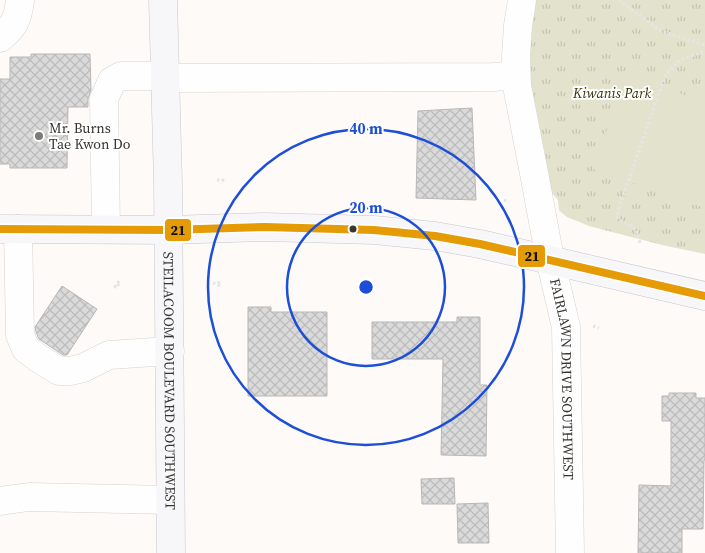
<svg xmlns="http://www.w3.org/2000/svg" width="705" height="553" font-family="'Source Serif 4',serif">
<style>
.grass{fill:url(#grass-tufts)}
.pitch{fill:#e3e3cd}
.building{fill:url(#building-cross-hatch);stroke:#b9b7b8}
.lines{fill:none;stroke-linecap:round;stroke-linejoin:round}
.minor-casing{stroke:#d5d3d0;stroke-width:29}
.major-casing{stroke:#c9c7cb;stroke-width:29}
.path{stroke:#e5e5e3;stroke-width:3;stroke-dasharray:2.5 2.5;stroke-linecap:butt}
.minor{stroke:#fffefe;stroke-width:28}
.major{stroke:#f7f6f9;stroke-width:28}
.bus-1-casing{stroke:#fff;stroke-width:11}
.bus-1{stroke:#e49b05;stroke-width:8}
.ring{fill:none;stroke:#1d4ed8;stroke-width:2.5}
.poi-dot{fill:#7d7b77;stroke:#fff;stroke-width:2}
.bus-dot{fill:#383632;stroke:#fff;stroke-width:2}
.labels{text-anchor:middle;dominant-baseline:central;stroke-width:4;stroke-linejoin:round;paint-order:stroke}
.park-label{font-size:14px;font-style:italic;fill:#333406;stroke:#fff}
.poi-label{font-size:14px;fill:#383632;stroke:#fff;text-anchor:start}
.street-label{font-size:14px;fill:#383632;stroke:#fff}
.centre{fill:#1d4ed8;stroke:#fff;stroke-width:2.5}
.ring-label{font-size:15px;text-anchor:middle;font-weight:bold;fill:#1d4ed8;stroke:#fff;stroke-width:4;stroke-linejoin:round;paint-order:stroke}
.line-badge{stroke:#fff;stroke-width:2}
.pale-badge-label{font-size:14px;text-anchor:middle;font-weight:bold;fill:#111}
</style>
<defs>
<pattern id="grass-tufts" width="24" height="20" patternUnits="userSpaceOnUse" patternTransform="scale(1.25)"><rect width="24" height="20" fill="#e3e3cd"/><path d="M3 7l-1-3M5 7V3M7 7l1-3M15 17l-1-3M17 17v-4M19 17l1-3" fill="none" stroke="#c4c3b0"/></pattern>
<pattern id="building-cross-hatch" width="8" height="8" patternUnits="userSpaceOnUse" patternTransform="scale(1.25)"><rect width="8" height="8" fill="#dbdada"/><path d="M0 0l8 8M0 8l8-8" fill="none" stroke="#bdbcbc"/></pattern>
</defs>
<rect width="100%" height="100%" fill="#fdfaf7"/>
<path class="grass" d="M522 0H705V254L662 245 589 226 567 217 562 213 559 210 558 200 534 173Z"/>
<path class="pitch" d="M626 75 705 102V208L593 169Z"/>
<path class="building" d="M31 54H90L91 90 88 99V107H68L67 168H10V164H0V79H10V57H31Z
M472 108 476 200 416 198 418 111Z
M62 286 97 309 67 355H63L39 339 36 332 35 327Z
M248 307H271V312H327V396H248Z
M457 317H480V385H487L486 456 441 455 443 359H372V322H457Z
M669 393H696V398H705V460H704L703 529H682V553H638L639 485 671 486V421H662V396H669Z
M454 478 455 504H422L421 479Z
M488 503 489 543H458L457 504Z"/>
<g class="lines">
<g class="minor-casing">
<g id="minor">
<path id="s1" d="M522 0 518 26 516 56 517 86 534 173 550 259 566 327 570 553"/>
<path d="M0 38C15 26 18 18 20 0"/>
<path d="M165 78 494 77 516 75"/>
<path d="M18 229 20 335 26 349 38 358 59 371H70L83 368 109 355 170 351"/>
<path d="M106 229 104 99 112 81 121 76H164"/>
<path d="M0 501 29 497 170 500"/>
</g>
</g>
<g class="major-casing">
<g id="major">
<path id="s2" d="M163 0 168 183 171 553"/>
<path d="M0 229 168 230 265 227 374 230 435 236 480 244 705 296"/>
</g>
</g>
<path class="path" d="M619 0 661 31 705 45
M217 180H223L221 184
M504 200 509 202
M640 243C636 222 631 229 617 218L619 208 665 76 680 60 705 51
M119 281 115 287 120 284
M213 283 220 286 218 280
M593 326 599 328"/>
<use href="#minor" class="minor"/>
<use href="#major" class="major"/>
<g class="bus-1-casing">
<path id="bus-1" d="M0 229 168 230 265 227 374 230 435 236 480 244 705 296"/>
</g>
<use href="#bus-1" class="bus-1"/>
</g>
<g class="ring">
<circle cx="366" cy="287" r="79"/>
<circle cx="366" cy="287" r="158"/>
</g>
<circle class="poi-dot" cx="39" cy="136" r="5"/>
<circle class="bus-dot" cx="353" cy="229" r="4.5"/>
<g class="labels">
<g class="park-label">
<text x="612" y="93">Kiwanis Park</text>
</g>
<g class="poi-label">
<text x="49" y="128">Mr. Burns<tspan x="49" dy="16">Tae Kwon Do</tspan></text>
</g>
<g class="street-label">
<text stroke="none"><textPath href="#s1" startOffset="384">FAIRLAWN DRIVE SOUTHWEST</textPath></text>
<text stroke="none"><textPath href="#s2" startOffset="381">STEILACOOM BOULEVARD SOUTHWEST</textPath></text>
</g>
</g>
<circle cx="366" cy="287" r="8" class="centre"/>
<g class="ring-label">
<text x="366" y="134">40 m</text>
<text x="366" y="213">20 m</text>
</g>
<g class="line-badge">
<rect x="164" y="218" width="28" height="24" rx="5" fill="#e49b05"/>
<rect x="517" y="244" width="29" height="24" rx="5" fill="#e49b05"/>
</g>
<g class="pale-badge-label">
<text x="178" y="235">21</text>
<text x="532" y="261">21</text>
</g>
</svg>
